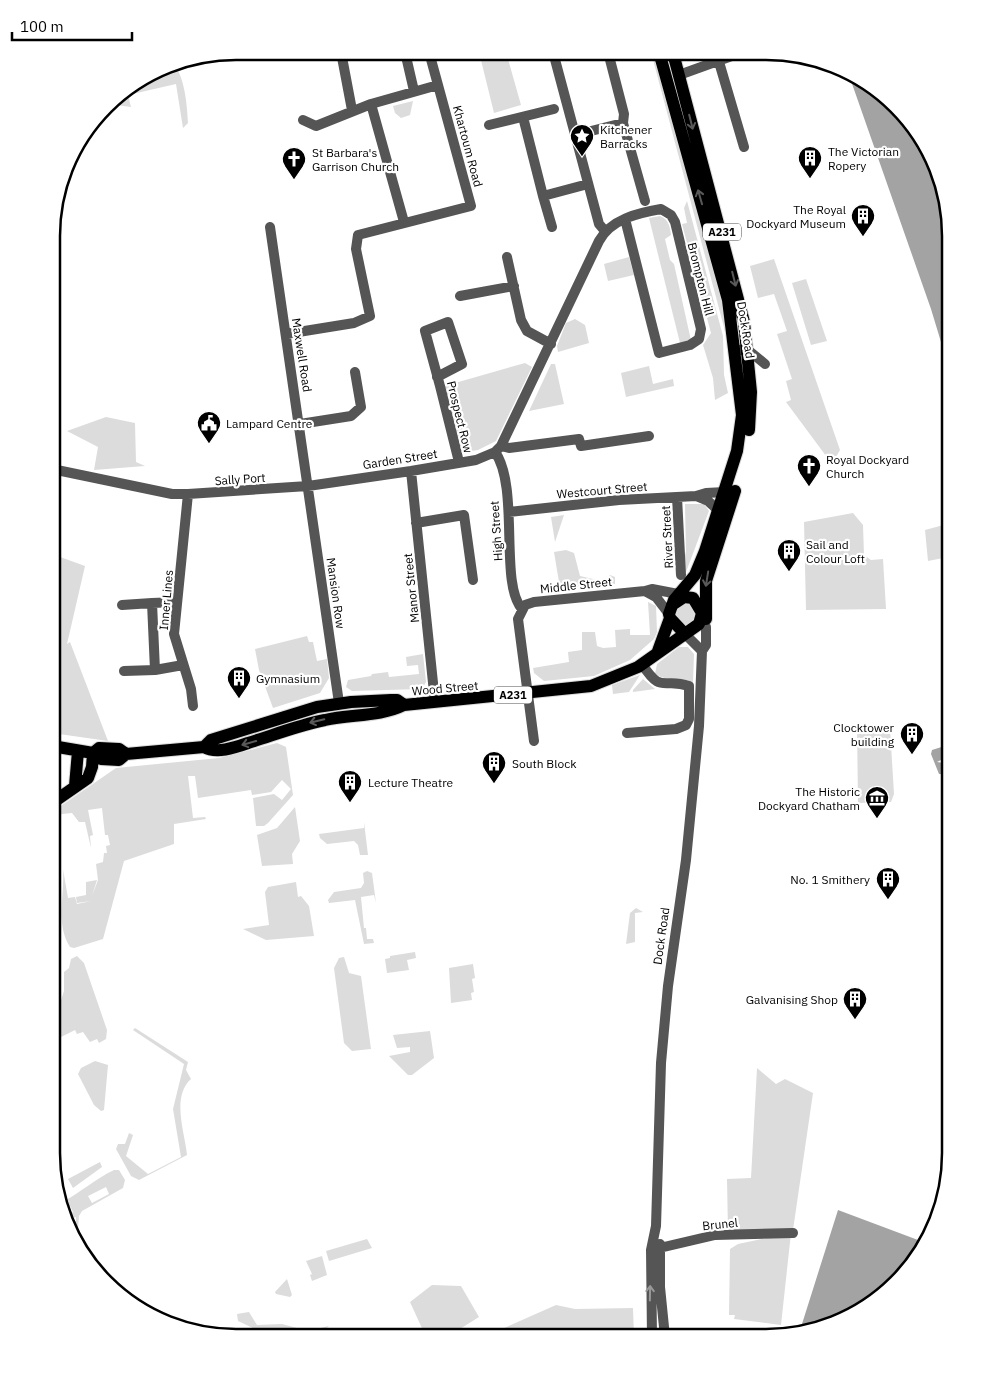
<svg xmlns="http://www.w3.org/2000/svg" width="1002" height="1389" font-family="'IBM Plex Sans',sans-serif">
<style>
.green{fill:#dcdcdc;fill-rule:evenodd}
.water{fill:#a3a3a3}
.lines{fill:none;stroke-linecap:round;stroke-linejoin:round}
.major-casing{stroke:#dbdbdb;stroke-width:14}
.minor{stroke:#555;stroke-width:10}
.major{stroke:#000;stroke-width:12}
.oneway{stroke:#595959}
.oneway2{stroke:#999}
.labels{text-anchor:middle;dominant-baseline:central;stroke-width:4.5;stroke-linejoin:round;paint-order:stroke}
.shield{fill:#fff;stroke:#4c4c4c;stroke-width:1}
.shield-label{font-size:11px;font-weight:bold;fill:#000}
.poi-label{font-size:12px;fill:#000;stroke:#fff;text-anchor:start}
.street-label{font-size:12px;fill:#000;stroke:#fff}
.rim{fill:none;stroke:#000;stroke-width:2.5}
</style>
<rect width="100%" height="100%" fill="#fff"/>
<path class="green" d="M479 52H506L521 105 494 113Z
M651 52H654L726 317V335Z
M173 63C185 77 187 105 188 123L183 128 176 84 128 95 131 107 109 104 115 97Z
M413 101 410 115 401 118 395 113 393 106Z
M687 201 723 336 724 375 728 393 715 400 713 378 703 345 711 333 682 224 687 223 684 208Z
M660 216C669 219 670 228 671 235L665 239 670 260 674 264 692 345 681 347 649 218Z
M629 257 634 275 608 281 604 264Z
M774 259 840 450 832 464 786 402 791 400 786 381 792 379 777 334 787 331 774 294 758 298 750 266Z
M806 279 827 341 811 345 792 283Z
M575 319 585 325 589 343 558 352 557 346 566 323Z
M525 363 532 367 496 441 478 450 458 453 441 387Z
M551 364H555L564 404 529 411Z
M649 366 653 384 673 379 674 386 626 397 621 373Z
M106 417 135 423 136 462 145 466 94 470 98 447 67 431Z
M685 504H704L709 511 686 572 681 575 686 551Z
M853 513 863 525 864 555 871 560 883 559 886 609 806 610 804 522Z
M564 515 555 542 551 517Z
M951 523V547L948 557 928 561 925 530Z
M566 550 574 553 580 576 606 582 610 575 615 577V584L560 588 554 552Z
M52 554 85 566 67 644 70 642 108 741 52 733Z
M648 602 656 606 657 632 654 639 630 660 594 676 544 681 534 673 533 668 569 662 568 652 582 650V632H595L597 646 603 648 616 647 615 630 630 629V635H650Z
M682 603 693 604 697 619 688 626 678 622 674 612Z
M307 636 309 642H313L317 661 327 659 329 678 320 693 273 708 259 670 255 649Z
M679 647H688L694 654 693 682C680 677 668 682 655 674L657 664Z
M423 654 426 682 422 689 352 691 346 687 348 680 371 676 372 674 388 672 389 677 419 674 418 665 407 666 406 657Z
M640 675 629 692 613 694 612 685Z
M643 679 655 689 633 692V690Z
M857 727 890 728 894 794 891 802 858 803Z
M277 743 286 747 293 795 268 823 264 826H256L253 798 274 794 282 800 291 789 282 780 271 792 252 795 251 790 198 798 195 776H188L193 818 205 817 206 819 174 824V844L124 861 103 939 74 948 70 947C55 924 65 894 63 869L68 898 75 897 77 904 91 901 77 903 76 897 86 895V882L97 880 92 896 98 880 96 864 103 862 104 853H107L106 846 110 845 108 835H105L102 808 88 810 93 835 90 836 91 848 85 822H79L72 813 62 814 52 819V812L116 768 219 758Z
M295 807 300 841 292 854 293 864 262 866 257 835 277 828Z
M364 822 368 855H360L358 845 354 841 327 844 320 838 319 834 364 828Z
M367 871 372 873 376 903 374 895 361 897 364 928H366L367 939H373L374 943 364 944 355 900 329 903 328 900 334 892 361 888 364 883 363 873Z
M296 882 298 897 301 896 309 906 314 936 266 940 243 929 269 925 265 892 268 887Z
M636 908 643 912 635 913V942L626 944 630 913Z
M415 952 416 958 407 960 409 970 387 973 385 959 390 958V956Z
M77 956 84 963 107 1030 106 1039 99 1043 97 1039 90 1042 83 1032 77 1034 75 1030 51 1042V1031L64 991V972L69 968 71 959Z
M344 957 349 973 361 976 371 1049 352 1051 344 1043 334 968 339 958Z
M473 964 475 978 472 979 474 992 471 993 472 1000 451 1003 449 968Z
M52 974 58 978 61 993 53 1019Z
M135 1028 188 1062 186 1070 191 1079C171 1097 185 1133 187 1155L139 1180 131 1176 116 1149 118 1144H125L129 1133 133 1135 126 1156 148 1174 181 1157 173 1109 184 1064 133 1030Z
M430 1031 434 1058 412 1075H408L389 1056 410 1052V1047L397 1048 393 1035Z
M95 1061 108 1065 104 1110 101 1111 94 1105 78 1074 81 1068Z
M757 1068 776 1084 785 1079 813 1093 793 1230 728 1232 727 1179 751 1178Z
M100 1162 102 1167 73 1188 68 1179Z
M114 1170H119L125 1180 123 1188 82 1211 79 1216 78 1229 69 1231 68 1225 76 1221V1217L67 1220 66 1216 73 1212 70 1206 64 1208 63 1202C81 1192 95 1179 114 1170ZM106 1187 109 1194 92 1203 88 1196Z
M791 1233 781 1325 734 1319 735 1315H729L730 1249 738 1244Z
M367 1239 372 1248 329 1261 326 1251Z
M322 1256 327 1275 312 1281 310 1275 312 1274 306 1261Z
M287 1279 292 1295 290 1297 276 1294 275 1292Z
M432 1285 461 1286 479 1317 447 1337H426L410 1302Z
M556 1305 575 1309 633 1308 634 1337H611L608 1334 603 1337 600 1333C593 1338 586 1333 578 1337H484Z
M249 1312 257 1325 282 1324 308 1331 329 1326 318 1336H270L238 1321 237 1314Z"/>
<path class="water" d="M850 78 878 89 932 155 951 236V375L931 309Z
M951 744V755L937 762 951 764V775L939 774 931 754 932 750Z
M838 1210 926 1243C909 1277 844 1339 802 1324Z"/>
<g class="lines">
<g class="major-casing">
<path id="major" d="M659 52 728 300 742 415 737 451 705 551 695 575 674 600 669 614 670 618 684 633
M673 53 744 322 751 392 749 430
M706 619V581L735 491
M658 651 670 618
M52 746 93 753 101 759 119 760 126 754 204 747C216 754 234 748 248 743 274 735 299 725 325 720 351 714 380 717 404 705L591 686 638 667 699 624 702 613 693 598 684 597 672 605
M204 747 211 740 317 707 351 702 391 700H397L404 705
M93 753 99 748 119 749 126 754
M75 786 78 751
M52 803 88 778 92 767 93 753"/>
</g>
<path class="minor" d="M341 52 352 110
M405 52 414 91
M553 52 599 224 605 231
M608 52 624 114 623 123
M719 62 744 147
M679 75 740 53
M523 117 543 196
M303 120 316 126 371 104
M489 125 554 109
M575 135 623 123 645 201
M404 222 371 104 438 85
M270 227 339 703
M552 227 543 196 588 184
M507 257 521 320 527 331 551 344
M460 296 514 286
M286 334 354 323 370 316 356 249 358 235 471 206 429 52
M735 350H748L765 364
M437 377 462 364 448 322 425 331 440 386 459 462
M300 424 351 416 361 407 355 372
M501 446 509 448 579 439 581 446 649 436
M495 452C520 487 499 584 522 609
M52 469 172 494H188L308 486 411 471 476 460 495 452 501 446 599 241C611 219 638 213 661 209L671 215 675 222 701 329 699 339 690 345 659 353 625 219
M411 471 435 702
M188 494 174 634 191 689 193 706
M696 496 708 501 719 511
M677 497 681 575
M509 512 619 500 696 496 706 493 725 492
M416 523 464 515 473 580
M645 591 656 597 669 614
M177 602 152 603 155 670 183 665
M122 605 152 603
M684 633 702 651
M124 671 155 670
M627 733 676 729 686 725 689 719V686C663 677 662 695 642 664
M534 741 518 619 525 605 534 602 645 591 652 589 678 594
M660 1244V1287L665 1337
M651 1250 715 1235 793 1233
M652 1337 651 1250 656 1226 661 1063 668 986 686 860 699 726 702 651 706 645V627"/>
<use href="#major" class="major"/>
</g>
<defs><path id="oneway-shaft" d="M-6 0H5M1.5-3L5.5 0L1.5 3" fill="none" stroke-width="1.6" stroke-linecap="round" stroke-linejoin="round" transform="scale(1.25)"/></defs>
<g class="oneway">
<use href="#oneway-shaft" transform="translate(691 122) rotate(76)"/>
<use href="#oneway-shaft" transform="translate(700 197) rotate(-106)"/>
<use href="#oneway-shaft" transform="translate(734 279) rotate(76)"/>
<use href="#oneway-shaft" transform="translate(707 579) rotate(99)"/>
<use href="#oneway-shaft" transform="translate(317 721) rotate(167)"/>
<use href="#oneway-shaft" transform="translate(249 743) rotate(164)"/>
</g>
<use class="oneway2" href="#oneway-shaft" transform="translate(650 1293) rotate(-89)"/>
<defs>
<g id="sight-pin" transform="scale(1.25)"><path d="M0 17L-7.5 6A9.5 9.5 0 1 1 7.5 6Z" fill="#000" stroke="#fff"/><path d="M0-6L1.8-2.2L6-1.7L2.9 1.2L3.7 5.4L0 3.3L-3.7 5.4L-2.9 1.2L-6-1.7L-1.8-2.2Z" fill="#fff"/></g>
<g id="building-pin" transform="scale(1.25)"><path d="M0 17L-7.5 6A9.5 9.5 0 1 1 7.5 6Z" fill="#000" stroke="#fff"/><path d="M-4-6H4V6H1V3H-1V6H-4ZM-2.5-4.3h1.7v1.8h-1.7ZM.8-4.3h1.7v1.8H.8ZM-2.5-1h1.7V.8h-1.7ZM.8-1h1.7V.8H.8Z" fill="#fff"/></g>
<g id="church-pin" transform="scale(1.25)"><path d="M0 17L-7.5 6A9.5 9.5 0 1 1 7.5 6Z" fill="#000" stroke="#fff"/><path d="M-1.2-6h2.4v3.5h3.3v2.4h-3.3V6h-2.4V-.1h-3.3v-2.4h3.3Z" fill="#fff"/></g>
<g id="civic-pin" transform="scale(1.25)"><path d="M0 17L-7.5 6A9.5 9.5 0 1 1 7.5 6Z" fill="#000" stroke="#fff"/><path d="M-.6-6.5H3V-4.5H.6V-3L4-1V1h2V6H-6V1h2V-1L-.6-3ZM-1.2 2.5V6h2.4V2.5Z" fill="#fff"/></g>
<g id="museum-pin" transform="scale(1.25)"><path d="M0 17L-7.5 6A9.5 9.5 0 1 1 7.5 6Z" fill="#000" stroke="#fff"/><path d="M0-6L6-3V-2H-6V-3ZM-5-1h2V3h-2ZM-1-1h2V3h-2ZM3-1h2V3H3ZM-6 4H6V6H-6Z" fill="#fff"/></g>
</defs>
<g fill-rule="evenodd">
<use href="#sight-pin" x="582" y="136"/>
<use href="#building-pin" x="810" y="158"/>
<use href="#church-pin" x="294" y="159"/>
<use href="#building-pin" x="863" y="216"/>
<use href="#civic-pin" x="209" y="423"/>
<use href="#church-pin" x="809" y="466"/>
<use href="#building-pin" x="789" y="551"/>
<use href="#building-pin" x="239" y="678"/>
<use href="#building-pin" x="912" y="734"/>
<use href="#building-pin" x="494" y="763"/>
<use href="#building-pin" x="350" y="782"/>
<use href="#museum-pin" x="877" y="798"/>
<use href="#building-pin" x="888" y="879"/>
<use href="#building-pin" x="855" y="999"/>
</g>
<g class="labels">
<g class="shield">
<rect x="703" y="223.5" width="38" height="17" rx="4"/>
<rect x="494" y="686.5" width="38" height="17" rx="4"/>
</g>
<g class="shield-label">
<text x="722" y="232">A231</text>
<text x="513" y="695">A231</text>
</g>
<g class="poi-label">
<text x="600" y="129">Kitchener<tspan x="600" dy="14">Barracks</tspan></text>
<text x="828" y="151">The Victorian<tspan x="828" dy="14">Ropery</tspan></text>
<text x="312" y="152">St Barbara's<tspan x="312" dy="14">Garrison Church</tspan></text>
<text x="846" y="209" text-anchor="end">The Royal<tspan x="846" dy="14">Dockyard Museum</tspan></text>
<text x="226" y="423">Lampard Centre</text>
<text x="826" y="459">Royal Dockyard<tspan x="826" dy="14">Church</tspan></text>
<text x="806" y="544">Sail and<tspan x="806" dy="14">Colour Loft</tspan></text>
<text x="256" y="678">Gymnasium</text>
<text x="894" y="727" text-anchor="end">Clocktower<tspan x="894" dy="14">building</tspan></text>
<text x="512" y="763">South Block</text>
<text x="368" y="782">Lecture Theatre</text>
<text x="860" y="791" text-anchor="end">The Historic<tspan x="860" dy="14">Dockyard Chatham</tspan></text>
<text x="870" y="879" text-anchor="end">No. 1 Smithery</text>
<text x="838" y="999" text-anchor="end">Galvanising Shop</text>
</g>
<g class="street-label">
<text transform="translate(468 146) rotate(75)">Khartoum Road</text>
<text transform="translate(701 279) rotate(76)">Brompton Hill</text>
<text transform="translate(746 330) rotate(81)">Dock Road</text>
<text transform="translate(302 355) rotate(81)">Maxwell Road</text>
<text transform="translate(460 417) rotate(76)">Prospect Row</text>
<text transform="translate(400 459) rotate(-9)">Garden Street</text>
<text transform="translate(240 479) rotate(-4)">Sally Port</text>
<text transform="translate(602 490) rotate(-5)">Westcourt Street</text>
<text transform="translate(496 531) rotate(-94)">High Street</text>
<text transform="translate(667 537) rotate(-93)">River Street</text>
<text transform="translate(576 585) rotate(-6)">Middle Street</text>
<text transform="translate(411 588) rotate(-96)">Manor Street</text>
<text transform="translate(336 593) rotate(82)">Mansion Row</text>
<text transform="translate(166 600) rotate(-85)">Inner Lines</text>
<text transform="translate(445 688) rotate(-5)">Wood Street</text>
<text transform="translate(661 936) rotate(-82)">Dock Road</text>
<text transform="translate(720 1224) rotate(-6)">Brunel</text>
</g>
</g>
<path d="M0 0H1002V1389H0ZM236 60H766A176 176 0 0 1 942 236V1153A176 176 0 0 1 766 1329H236A176 176 0 0 1 60 1153V236A176 176 0 0 1 236 60Z" fill="#fff" fill-rule="evenodd"/>
<path class="rim" d="M236 60H766A176 176 0 0 1 942 236V1153A176 176 0 0 1 766 1329H236A176 176 0 0 1 60 1153V236A176 176 0 0 1 236 60Z"/>
<path d="M12 32v8h120v-8" fill="none" stroke="#000000" stroke-width="2.5"/>
<text x="20" y="32" font-size="15" fill="#000000" stroke="#ffffff" stroke-width="4" paint-order="stroke">100 m</text>
</svg>
